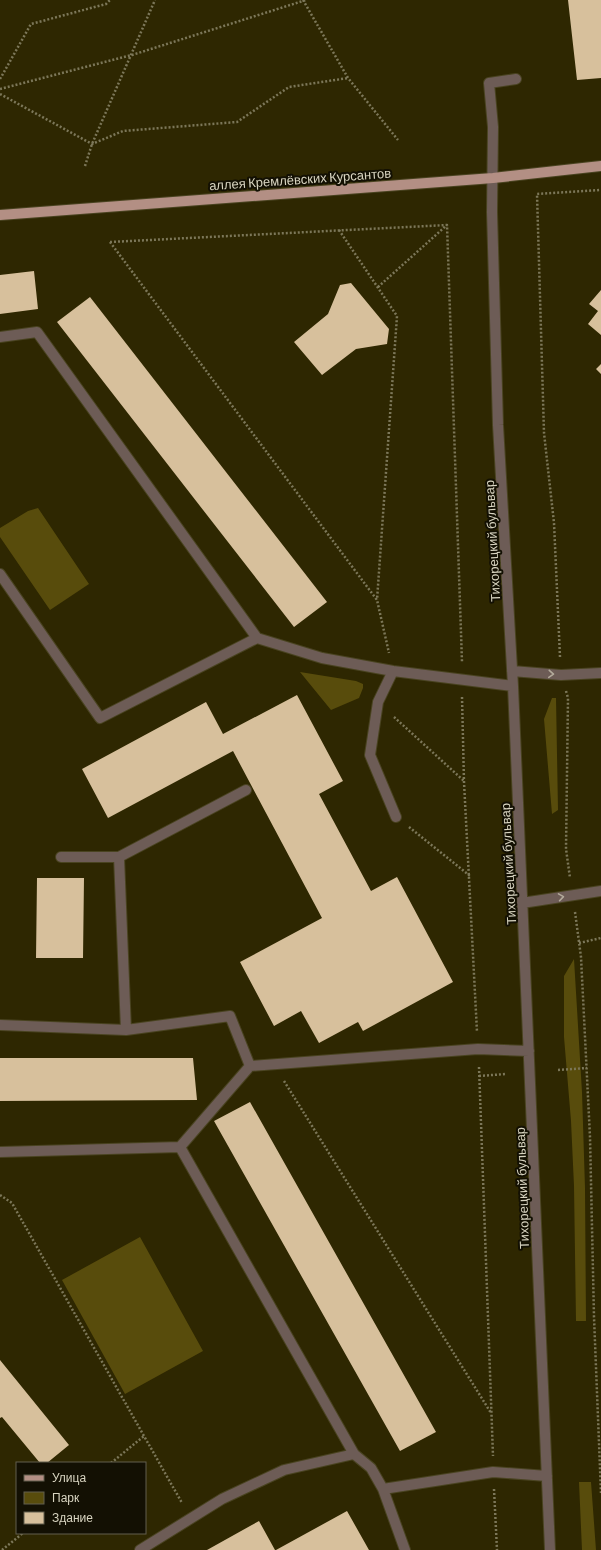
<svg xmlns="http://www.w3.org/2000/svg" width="601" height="1550" font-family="Barlow,sans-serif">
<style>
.green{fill:#584c0c}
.building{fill:#d7c09c}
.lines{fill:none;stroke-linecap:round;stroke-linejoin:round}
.minor-casing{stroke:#494320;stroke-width:12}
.major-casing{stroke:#494320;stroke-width:12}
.path{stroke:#7c7759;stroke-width:2.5;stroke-dasharray:2 2;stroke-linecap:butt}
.minor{stroke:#6d5c56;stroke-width:10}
.major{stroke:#b38f84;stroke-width:10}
.oneway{stroke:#b3aa9b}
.labels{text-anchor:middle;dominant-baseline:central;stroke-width:4;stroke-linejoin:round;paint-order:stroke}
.street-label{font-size:13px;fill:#d8d4c0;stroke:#131003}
</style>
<rect width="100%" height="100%" fill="#2e2701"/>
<path class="green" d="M38 508 89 584 50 610 0 537V528L28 511Z
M300 672 356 681 363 684V688L359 698 331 710Z
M552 698H556L558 810 552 814 544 719Z
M574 959 582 1092 585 1188 586 1321H576L574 1186 571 1121 564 1037V976Z
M140 1237 203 1351 125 1394 62 1280Z
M579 1482H591L596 1550H582Z"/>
<path class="building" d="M568 0H601V78L577 80Z
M34 271 38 309 0 314V275Z
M351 283 389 329 387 344 356 349 322 375 294 342 328 314 340 285Z
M601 290V335L588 324 598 311 589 304Z
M90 297 327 602 294 627 57 322Z
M601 364V374L596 369Z
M297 695 343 781 319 794 371 891 397 877 453 982 363 1031 358 1022 319 1043 301 1011 274 1026 240 962 322 918 233 751 108 818 82 769 206 702 223 734Z
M37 878H84L83 958H36Z
M0 1058H193L197 1100 0 1101Z
M250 1102 436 1432 400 1451 214 1121Z
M0 1360 69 1445 47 1463H40L2 1417 0 1418Z
M347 1511 369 1550H276Z
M259 1521 275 1550H207Z"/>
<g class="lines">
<g class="minor-casing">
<path id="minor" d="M516 79 489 83 493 127 492 212 498 425 513 686 550 1550
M0 337 37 332 257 638 322 658 393 671 513 686
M0 574 100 718 257 638
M393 671 378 702 370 755 396 817
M512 671 561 675 601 673
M61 857H119
M522 903 601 891
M0 1025 126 1030 230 1016 250 1066 478 1049 529 1051
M126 1030 119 857 246 790
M180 1147 354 1454 371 1468 383 1489 493 1472 547 1476
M0 1152 180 1147 250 1066
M383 1489 405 1550
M140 1550 222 1499 284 1470 354 1454"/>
</g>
<g class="major-casing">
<path id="major" d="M0 215 493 178 601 166"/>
</g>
<path class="path" d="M303 0 348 78 398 140
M0 79 31 24 106 4 110 0
M0 89 132 55 306 0
M0 94 92 144 123 131 237 122 289 87 348 78
M85 166 92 144 155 0
M339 230 397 316 377 600
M110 242 447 225 462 662
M110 242 377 600 389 653
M378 287 447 225
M560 657 554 523 544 433 537 194 601 190
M566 691 568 698 566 849 570 878
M462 697 464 782 477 1032
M394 717 464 781
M409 827 470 876
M575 912 581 957 590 1137 594 1317 601 1493
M579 943 601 938
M479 1067 493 1456
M558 1070 587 1068
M479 1076 506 1074
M284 1081 491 1413
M0 1195 12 1203 182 1503
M111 1463 144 1436
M494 1489 497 1550
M2 1550 23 1533"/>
<use href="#minor" class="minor"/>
<use href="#major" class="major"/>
</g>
<defs><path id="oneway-chevron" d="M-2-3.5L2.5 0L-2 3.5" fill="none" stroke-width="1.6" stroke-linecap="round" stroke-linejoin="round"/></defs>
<g class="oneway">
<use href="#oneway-chevron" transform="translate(551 674) rotate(4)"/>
<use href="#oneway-chevron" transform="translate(561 897) rotate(-9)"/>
</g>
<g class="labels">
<g class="street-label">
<text transform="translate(300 179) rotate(-4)">аллея Кремлёвских Курсантов</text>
<text transform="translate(492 541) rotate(-93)">Тихорецкий бульвар</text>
<text transform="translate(508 864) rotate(-93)">Тихорецкий бульвар</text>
<text transform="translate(522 1188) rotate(-92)">Тихорецкий бульвар</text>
</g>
</g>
<rect x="16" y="1462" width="130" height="72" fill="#131003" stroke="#625e4f"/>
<rect x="24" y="1475" width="20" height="6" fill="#b38f84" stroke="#625e4f"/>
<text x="52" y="1482" font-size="12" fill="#d8d4c0">Улица</text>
<rect x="24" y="1492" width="20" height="12" fill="#584c0c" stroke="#625e4f"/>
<text x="52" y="1502" font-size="12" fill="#d8d4c0">Парк</text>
<rect x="24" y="1512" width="20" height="12" fill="#d7c09c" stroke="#625e4f"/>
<text x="52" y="1522" font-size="12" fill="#d8d4c0">Здание</text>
</svg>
